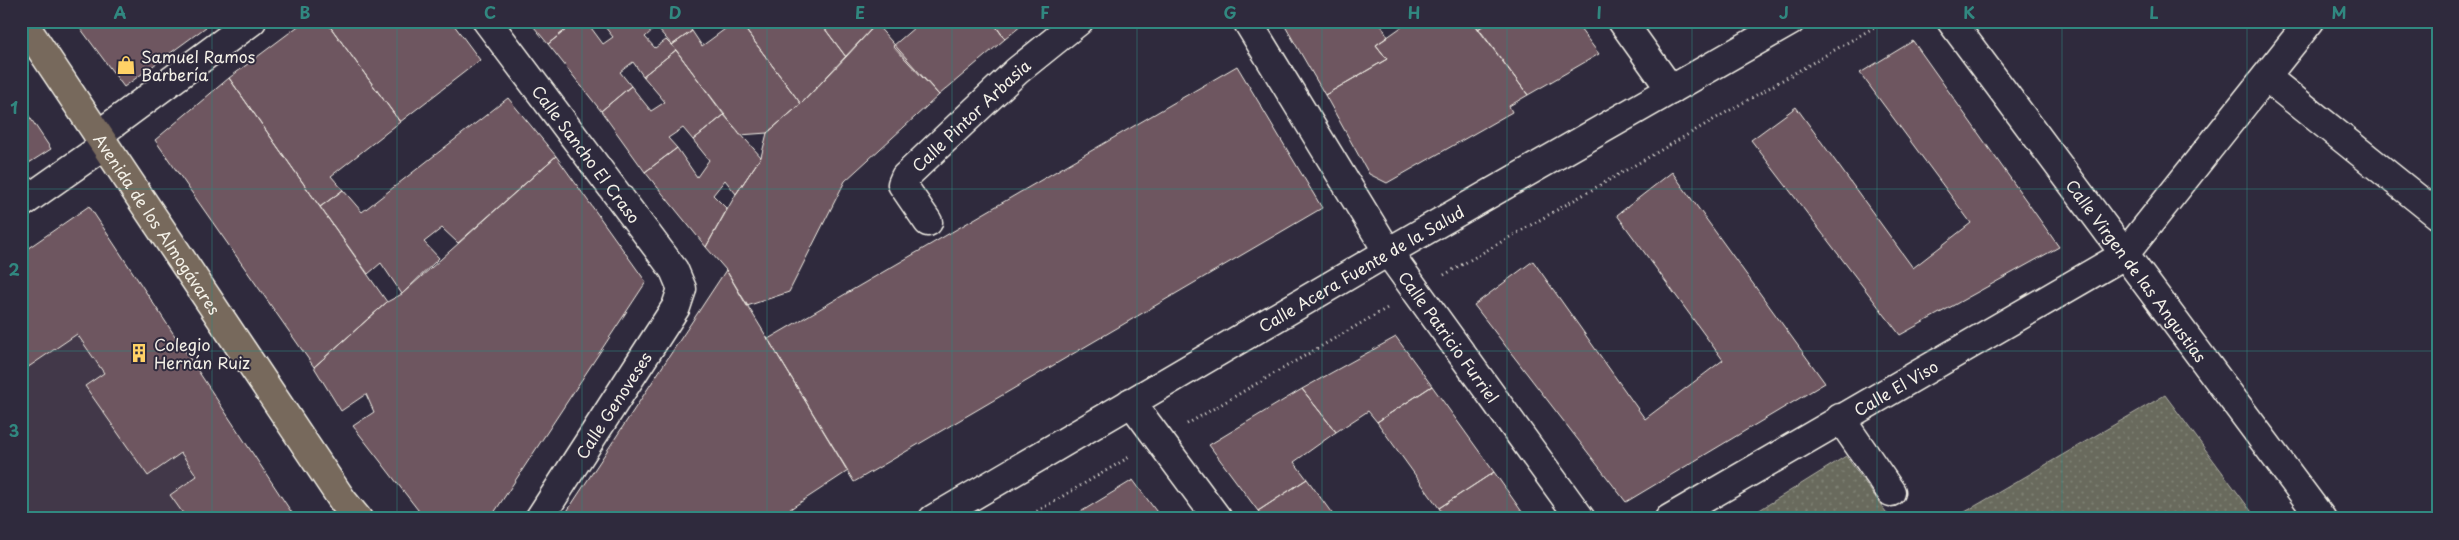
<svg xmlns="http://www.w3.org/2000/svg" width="2459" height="540" font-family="'Playpen Sans',sans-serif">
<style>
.built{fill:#423748}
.grass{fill:url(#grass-dots);stroke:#aeaea2}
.building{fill:#6e5660;stroke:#f4f1e8}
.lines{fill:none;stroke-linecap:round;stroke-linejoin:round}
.minor-casing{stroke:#f4f1e8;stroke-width:31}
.major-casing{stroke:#f4f1e8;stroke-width:31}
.path{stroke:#f4f1e8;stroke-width:3;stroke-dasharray:1 4;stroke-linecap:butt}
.minor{stroke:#2f2a3d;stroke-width:28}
.major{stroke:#77695c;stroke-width:28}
.grid{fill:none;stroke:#318880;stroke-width:1;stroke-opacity:0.55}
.labels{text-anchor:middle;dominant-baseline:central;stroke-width:4;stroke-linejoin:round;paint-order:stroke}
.poi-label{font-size:16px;fill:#f4f1e8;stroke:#2f2a3d;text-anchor:start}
.street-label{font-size:16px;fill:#f4f1e8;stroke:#2f2a3d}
.neatline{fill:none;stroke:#318880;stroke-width:2}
.grid-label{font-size:16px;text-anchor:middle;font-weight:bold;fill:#318880}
</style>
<defs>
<pattern id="grass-dots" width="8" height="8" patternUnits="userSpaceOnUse" patternTransform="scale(1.25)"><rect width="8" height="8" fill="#696b5d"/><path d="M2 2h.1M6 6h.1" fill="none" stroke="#7f8174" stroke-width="1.8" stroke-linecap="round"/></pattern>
</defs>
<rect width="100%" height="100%" fill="#2f2a3d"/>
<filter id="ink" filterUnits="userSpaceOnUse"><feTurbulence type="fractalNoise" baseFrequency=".02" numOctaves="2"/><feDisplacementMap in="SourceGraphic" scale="10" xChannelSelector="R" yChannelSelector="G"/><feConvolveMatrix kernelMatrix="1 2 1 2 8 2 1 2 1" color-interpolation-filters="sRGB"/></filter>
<g filter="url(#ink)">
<path class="built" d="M89 206 296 519H21V253Z"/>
<path class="grass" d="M2165 395 2257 519H1953Z
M1846 456 1891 519H1745Z"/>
<path class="building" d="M75 21H202L206 27 124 87Z
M305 21H326L400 122 331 176 343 190 320 207 229 78Z
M326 21H451L480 60 400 122Z
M529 21H577L548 44Z
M577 21H586L603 44 613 37 600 21H632L633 23 651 21 656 27 645 37 655 48 666 40 676 50 643 76 633 62 620 72 631 86 601 111 548 44Z
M651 21H685L692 31 672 45Z
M736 21H739L801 104 767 133 740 135 672 45 692 31 702 46Z
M739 21H819L846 57 801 104Z
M819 21H879L846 57Z
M922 21H992L1005 39 939 95 893 46Z
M992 21H1027L1005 39Z
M1282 21H1379L1388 37 1376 45 1387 59 1325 95Z
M1410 21H1473L1528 95 1509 106 1512 112 1387 183 1369 174 1325 95 1387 59 1376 45Z
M1473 21H1490L1478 29Z
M1490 21H1574L1599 54 1528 95 1478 29Z
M876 24 939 95 845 181 789 292 747 306 726 270 706 247 736 194 761 157 767 133 801 104Z
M1913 41 2059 247 1900 335 1751 140 1796 107 1913 268 1971 223 1860 73Z
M676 50 724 115 693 140 683 128 668 138 677 148 645 172 601 111 631 86 651 111 665 102 643 76Z
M1237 66 1322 208 854 482 768 339Z
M229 78 387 302 314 367 155 140Z
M508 98 556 156 458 243 442 228 424 242 439 258 402 294 381 263 368 274 320 207 343 190 362 212Z
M21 104 51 149 21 168Z
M724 115 761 157 736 194 725 180 713 195 727 209 706 247 645 172 677 148 697 177 709 160 693 140Z
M556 156 646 282 490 519H425L353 426 374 412 366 394 341 411 314 367 387 302 402 294Z
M1672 172 1825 383 1626 502 1474 305 1533 261 1645 419 1723 360 1617 215Z
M89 206 296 519H187L170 495 197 476 181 453 148 476 85 386 104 373 77 334 21 372V253Z
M726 270 848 471 775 519H562Z
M1396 337 1432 386 1377 422 1368 411 1336 432 1302 389Z
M1432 386 1494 472 1439 508 1377 422Z
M1302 389 1336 432 1294 462 1307 479 1258 511 1209 445Z
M1494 472 1527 519H1446L1439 508Z
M1307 479 1336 519H1264L1258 511Z
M1133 480 1162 519H1069Z"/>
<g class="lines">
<g class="minor-casing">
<g id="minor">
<path id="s1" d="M487 21 674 270 682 289 676 307 539 519"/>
<path id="s2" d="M1247 21 1388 252 1581 519"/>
<path d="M1622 21 1671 90"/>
<path id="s3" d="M1951 21 2322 519"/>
<path d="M2266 77 2438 215"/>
<path d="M98 135 252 21"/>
<path d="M21 204 105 145"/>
<path id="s4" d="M928 222 902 184 905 177 1017 71 1079 21"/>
<path d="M1131 402 1218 519"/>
<path d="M1840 418 1891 492"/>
<path id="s5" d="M933 519 1388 252 1791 21"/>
<path id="s6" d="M1669 519 2124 255 2310 21"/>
</g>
</g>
<g class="major-casing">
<g id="major">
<path id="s7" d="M22 21 343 501 358 519"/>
</g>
</g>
<path class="path" d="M1444 275 1885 21
M1187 424 1389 307
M1024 519 1131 456"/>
<use href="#minor" class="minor"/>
<use href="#major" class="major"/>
</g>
</g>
<path class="grid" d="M212 21V519M397 21V519M582 21V519M767 21V519M952 21V519M1137 21V519M1322 21V519M1507 21V519M1692 21V519M1877 21V519M2062 21V519M2247 21V519M21 189H2438M21 351H2438"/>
<defs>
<g id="shop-bare" transform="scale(1.5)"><path d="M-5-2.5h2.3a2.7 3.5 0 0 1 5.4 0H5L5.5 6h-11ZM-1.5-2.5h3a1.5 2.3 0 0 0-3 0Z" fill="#ffd166" stroke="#2f2a3d" stroke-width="2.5" paint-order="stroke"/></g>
<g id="building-bare" transform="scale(1.5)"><path d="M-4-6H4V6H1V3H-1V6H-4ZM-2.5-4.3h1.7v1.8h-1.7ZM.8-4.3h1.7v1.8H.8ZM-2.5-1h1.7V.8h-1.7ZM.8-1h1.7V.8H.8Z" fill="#ffd166" stroke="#2f2a3d" stroke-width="2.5" paint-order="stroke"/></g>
</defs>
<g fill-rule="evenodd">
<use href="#shop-bare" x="126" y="65"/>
<use href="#building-bare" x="139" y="353"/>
</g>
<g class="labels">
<g class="poi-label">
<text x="141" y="56">Samuel Ramos<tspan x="141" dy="18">Barbería</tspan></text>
<text x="154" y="344">Colegio<tspan x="154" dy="18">Hernán Ruiz</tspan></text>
</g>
<g class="street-label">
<text stroke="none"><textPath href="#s4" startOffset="144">Calle Pintor Arbasia</textPath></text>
<text stroke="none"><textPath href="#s1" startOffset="166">Calle Sancho El Craso</textPath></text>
<text stroke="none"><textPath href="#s7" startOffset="244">Avenida de los Almogávares</textPath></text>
<text stroke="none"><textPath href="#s5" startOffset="496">Calle Acera Fuente de la Salud</textPath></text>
<text stroke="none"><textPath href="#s3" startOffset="311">Calle Virgen de las Angustias</textPath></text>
<text stroke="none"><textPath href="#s2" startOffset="375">Calle Patricio Furriel</textPath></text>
<text stroke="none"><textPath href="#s6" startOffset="262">Calle El Viso</textPath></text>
<text transform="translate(613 405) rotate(-57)">Calle Genoveses</text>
</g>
</g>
<rect width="2459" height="540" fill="none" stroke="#2f2a3d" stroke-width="55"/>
<rect x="28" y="28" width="2404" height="484" class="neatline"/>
<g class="grid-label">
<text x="120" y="19">A</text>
<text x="305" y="19">B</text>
<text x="490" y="19">C</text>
<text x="675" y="19">D</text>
<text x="860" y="19">E</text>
<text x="1045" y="19">F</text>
<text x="1230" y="19">G</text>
<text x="1414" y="19">H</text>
<text x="1599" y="19">I</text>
<text x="1784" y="19">J</text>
<text x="1969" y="19">K</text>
<text x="2154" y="19">L</text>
<text x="2339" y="19">M</text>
<text x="14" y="114">1</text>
<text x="14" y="276">2</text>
<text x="14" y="437">3</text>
</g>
</svg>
